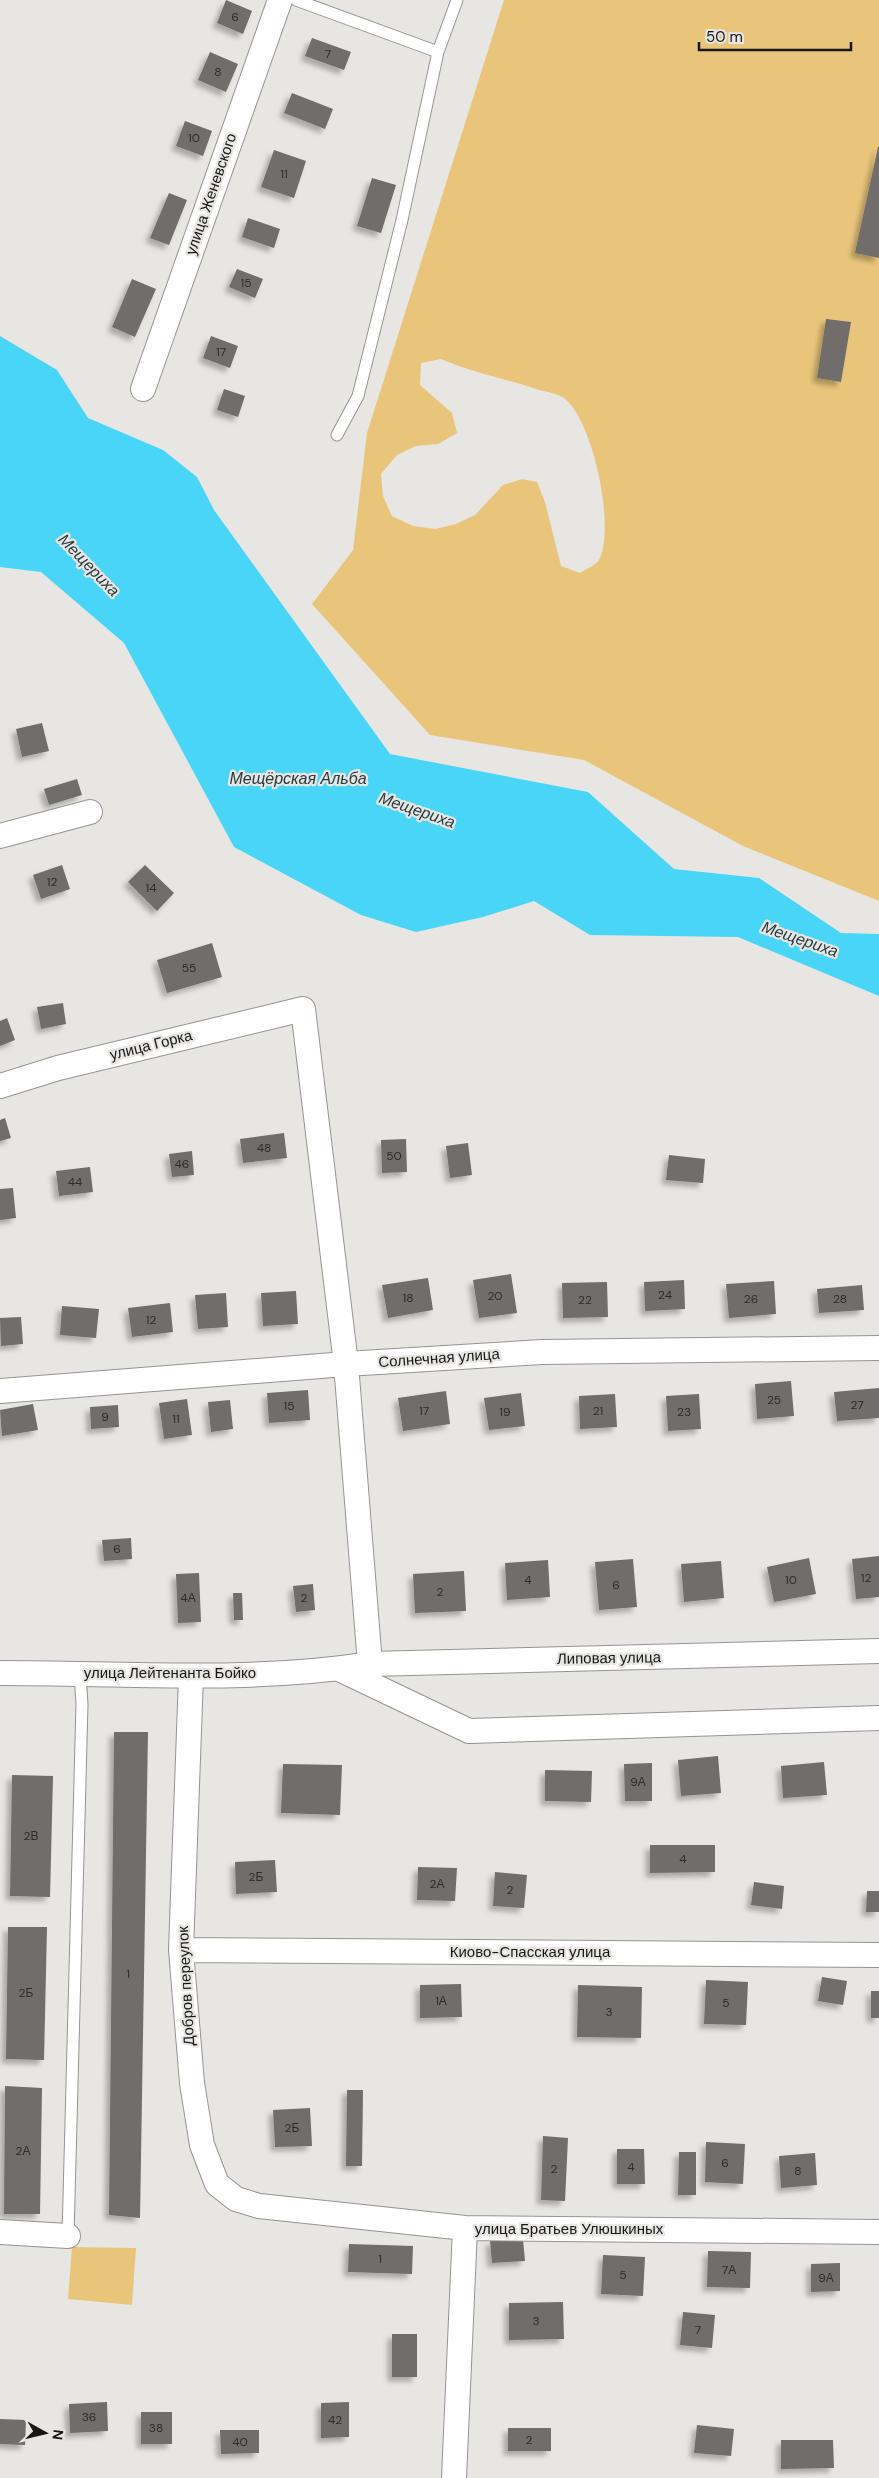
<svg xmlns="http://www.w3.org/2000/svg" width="879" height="2478" font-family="'DM Sans',sans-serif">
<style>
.green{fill:#e9c57c;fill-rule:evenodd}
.water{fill:#48d5f6}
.building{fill:#6f6d6a;filter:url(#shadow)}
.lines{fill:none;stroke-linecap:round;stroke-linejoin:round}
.service-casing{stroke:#959490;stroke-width:13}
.minor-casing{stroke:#959490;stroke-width:26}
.service{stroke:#fff;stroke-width:11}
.minor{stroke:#fff;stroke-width:24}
.labels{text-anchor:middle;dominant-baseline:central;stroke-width:4.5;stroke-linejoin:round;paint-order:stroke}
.number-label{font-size:12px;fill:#2d2c2b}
.street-label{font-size:15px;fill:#171716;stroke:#e8e6e3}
.water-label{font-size:16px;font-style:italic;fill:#243b41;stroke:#e8e6e3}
</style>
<defs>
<filter id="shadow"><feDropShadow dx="-4.5" dy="4.5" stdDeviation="2.5" flood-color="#0004"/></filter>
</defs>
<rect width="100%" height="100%" fill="#e8e6e3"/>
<path class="green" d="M504 0H879V901L743 846 584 760 430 735 312 604 353 550 367 433ZM441 359C473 373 507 379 539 390 547 392 558 394 564 398 593 420 616 528 599 560 596 565 586 569 580 573L561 566 545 502 537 482 522 479 503 485 475 515 456 524 435 529 413 526 392 516 383 496 381 474 397 455 416 446 438 444 457 433 452 413 420 385 421 363Z
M72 2247 136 2248 132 2305 68 2299Z"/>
<path class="water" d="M0 336 57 370 88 418 163 450 197 477 214 510 390 754 588 792 674 869 759 878 841 933 879 934V996L738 937 590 935 534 901 483 917 416 932 361 915 234 847 124 643 41 572 0 567Z"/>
<path class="building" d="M226 0 252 11 243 34 217 23Z
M312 38 351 52 344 70 305 56Z
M210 52 238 64 226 92 198 80Z
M292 93 333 109 325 129 284 113Z
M185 121 212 131 203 156 176 146Z
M878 147H879V258L855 253Z
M274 150 306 161 294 198 261 187Z
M372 178 396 185 381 233 357 226Z
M169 193 187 200 169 245 150 238Z
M248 218 280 229 274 248 242 237Z
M237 269 263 279 255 298 229 287Z
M132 279 156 289 135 337 112 327Z
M826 319 851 322 841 382 817 378Z
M211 336 238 346 230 368 203 358Z
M224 389 245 396 238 417 217 410Z
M42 723 49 751 22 757 16 729Z
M77 779 82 795 49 805 44 789Z
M62 865 70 889 41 899 33 875Z
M145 865 174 893 157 911 128 882Z
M212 943 222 977 167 993 157 960Z
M63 1003 66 1024 41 1029 37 1007Z
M7 1018 15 1040 0 1046V1021Z
M5 1118 11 1138 0 1141V1120Z
M284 1133 287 1158 243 1163 240 1139Z
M406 1139 407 1172 382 1173 381 1140Z
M468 1143 472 1175 450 1178 446 1146Z
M192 1151 194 1175 172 1177 169 1154Z
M669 1155 705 1159 703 1183 666 1180Z
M90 1167 93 1192 59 1196 56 1171Z
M13 1188 16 1218 0 1220V1189Z
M511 1274 517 1313 479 1318 473 1280Z
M428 1278 433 1310 388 1318 382 1285Z
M684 1280 685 1309 645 1311 644 1282Z
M774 1281 776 1314 729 1318 726 1284Z
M607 1282 608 1317 563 1318 562 1283Z
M862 1285 864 1310 819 1313 817 1289Z
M296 1291 298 1324 263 1326 261 1293Z
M226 1293 228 1327 198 1329 195 1295Z
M170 1303 173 1332 132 1337 128 1308Z
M62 1306 99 1309 96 1338 60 1335Z
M21 1317 23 1344 1 1346 0 1318Z
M791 1381 794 1416 757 1419 755 1384Z
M879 1388V1418L837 1421 834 1392Z
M308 1390 310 1420 269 1423 267 1393Z
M446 1391 450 1424 403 1431 398 1398Z
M521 1393 525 1426 489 1430 484 1398Z
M615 1394 617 1427 580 1429 579 1396Z
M699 1394 701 1429 668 1431 666 1396Z
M187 1399 192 1435 164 1439 159 1403Z
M230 1400 233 1429 211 1432 208 1402Z
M33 1404 38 1430 2 1436 0 1410Z
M118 1405 119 1427 91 1429 90 1407Z
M131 1538 132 1559 104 1561 102 1540Z
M879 1556V1597L856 1599 852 1559Z
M809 1558 816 1594 774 1602 767 1567Z
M633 1559 637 1607 599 1610 595 1562Z
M548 1560 550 1597 507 1600 505 1563Z
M721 1561 724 1598 684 1602 681 1564Z
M464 1571 466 1611 415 1613 413 1574Z
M199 1573 201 1622 178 1623 176 1574Z
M313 1584 315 1610 296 1612 293 1586Z
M233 1593H242L243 1620H234Z
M114 1732H148L140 2218 109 2215Z
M718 1756 721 1793 681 1796 678 1760Z
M824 1762 827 1795 783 1798 781 1766Z
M652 1763V1801H625L624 1764Z
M283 1764 342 1765 340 1815 281 1813Z
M545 1770 592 1771 591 1802 545 1801Z
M12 1775 53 1776 50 1897 10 1896Z
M650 1845H715V1872L650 1873Z
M275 1860 277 1892 236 1894 235 1862Z
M418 1867 457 1868 455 1901 417 1900Z
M495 1872 527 1875 524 1908 493 1906Z
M754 1882 784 1886 782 1909 751 1905Z
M867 1891H879V1912H866Z
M8 1927H47L44 2060 6 2059Z
M822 1977 847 1981 843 2005 818 2001Z
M706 1980 748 1982 746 2025 704 2024Z
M461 1984 462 2017 420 2018V1985Z
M578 1985 642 1987 641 2038 577 2037Z
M871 1991H879V2018H871Z
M5 2086 42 2088 40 2214H4Z
M347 2090H363L362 2166H346Z
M310 2108 312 2146 275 2147 273 2110Z
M543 2136 568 2138 565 2201 541 2200Z
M706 2142 745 2144 743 2184 705 2182Z
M617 2149H644L645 2184H617Z
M679 2152H696V2195H678Z
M815 2153 817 2185 781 2188 779 2156Z
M523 2239 525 2261 492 2263 490 2241Z
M349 2244 413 2246 412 2274 348 2272Z
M708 2251 751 2252 750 2288 707 2287Z
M603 2255 645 2257 643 2296 601 2294Z
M840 2263V2291L811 2292V2264Z
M563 2302 564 2339 509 2340V2303Z
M683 2312 715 2315 712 2348 680 2345Z
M392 2334H417V2377H392Z
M107 2402 108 2431 70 2433 69 2404Z
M349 2402V2437L321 2438V2403Z
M141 2412H172V2444H141Z
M0 2419 26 2420 25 2445 0 2444Z
M697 2425 734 2429 731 2456 694 2453Z
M508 2428H551V2451H508Z
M220 2430H259V2453L221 2454Z
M781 2440H833L834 2468 781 2469Z"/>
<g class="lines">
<g class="service-casing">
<path id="service" d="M296 0 438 52
M337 435 358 396 402 220 438 52 457 0
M68 2236 82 1704 80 1673"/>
</g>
<g class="minor-casing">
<path id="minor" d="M143 389 280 0
M0 836 90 812
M0 1086 58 1068 303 1009 346 1364 370 1664
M0 1391 346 1364 542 1352 879 1348
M339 1669 469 1731 879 1718
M0 1673C123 1673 248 1683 370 1664L879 1651
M191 1676 181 1950 192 2083 202 2145 217 2184 236 2199 259 2206 465 2228 879 2232
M181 1950 879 1955
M0 2232 68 2236
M454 2478 465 2228"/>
</g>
<use href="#service" class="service"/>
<use href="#minor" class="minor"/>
</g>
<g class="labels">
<g class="number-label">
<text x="235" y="17">6</text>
<text x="328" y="54">7</text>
<text x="218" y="72">8</text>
<text x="194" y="138">10</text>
<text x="284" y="174">11</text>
<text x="246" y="283">15</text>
<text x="221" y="352">17</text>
<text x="52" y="882">12</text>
<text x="151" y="888">14</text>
<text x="189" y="968">55</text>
<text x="264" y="1148">48</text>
<text x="394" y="1156">50</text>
<text x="182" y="1164">46</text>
<text x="75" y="1182">44</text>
<text x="665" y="1295">24</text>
<text x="495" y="1296">20</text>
<text x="408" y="1298">18</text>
<text x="751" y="1299">26</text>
<text x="840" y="1299">28</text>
<text x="585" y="1300">22</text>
<text x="151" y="1320">12</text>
<text x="774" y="1400">25</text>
<text x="857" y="1405">27</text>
<text x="289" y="1406">15</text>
<text x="424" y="1411">17</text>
<text x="598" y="1411">21</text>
<text x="505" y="1412">19</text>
<text x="684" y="1412">23</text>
<text x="105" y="1417">9</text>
<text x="176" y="1419">11</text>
<text x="117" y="1549">6</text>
<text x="866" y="1578">12</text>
<text x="528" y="1580">4</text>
<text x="791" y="1580">10</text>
<text x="616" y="1585">6</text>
<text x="440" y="1592">2</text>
<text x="188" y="1598">4А</text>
<text x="304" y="1598">2</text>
<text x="638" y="1782">9А</text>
<text x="31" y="1836">2В</text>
<text x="683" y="1859">4</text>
<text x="256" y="1877">2Б</text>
<text x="437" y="1884">2А</text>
<text x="510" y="1890">2</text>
<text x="128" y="1974">1</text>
<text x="26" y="1993">2Б</text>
<text x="441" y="2001">1А</text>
<text x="726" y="2003">5</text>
<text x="609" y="2012">3</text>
<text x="292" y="2128">2Б</text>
<text x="23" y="2151">2А</text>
<text x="725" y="2163">6</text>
<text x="631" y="2167">4</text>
<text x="554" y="2169">2</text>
<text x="798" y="2171">8</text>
<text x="380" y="2259">1</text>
<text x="729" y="2270">7А</text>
<text x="623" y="2275">5</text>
<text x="826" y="2278">9А</text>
<text x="536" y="2321">3</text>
<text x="698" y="2330">7</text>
<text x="89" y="2417">36</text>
<text x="335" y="2420">42</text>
<text x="156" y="2428">38</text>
<text x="529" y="2440">2</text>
<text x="240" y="2442">40</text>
</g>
<g class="street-label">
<text transform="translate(211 194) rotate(-71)">улица Женевского</text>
<text transform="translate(151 1045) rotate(-14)">улица Горка</text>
<text transform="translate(439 1358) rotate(-4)">Солнечная улица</text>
<text transform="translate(609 1658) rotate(-1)">Липовая улица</text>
<text x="170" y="1673">улица Лейтенанта Бойко</text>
<text x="530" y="1952">Киово-Спасская улица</text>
<text transform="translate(186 1986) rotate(-93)">Добров переулок</text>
<text x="569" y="2229">улица Братьев Улюшкиных</text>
</g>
<g class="water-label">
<text transform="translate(89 565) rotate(46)">Мещериха</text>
<text x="298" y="778">Мещёрская Альба</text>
<text transform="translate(417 810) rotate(19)">Мещериха</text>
<text transform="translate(800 939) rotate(19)">Мещериха</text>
</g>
</g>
<g transform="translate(45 2433) rotate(98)" stroke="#e8e6e3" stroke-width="4" paint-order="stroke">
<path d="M0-4L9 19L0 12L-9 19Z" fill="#171716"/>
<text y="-8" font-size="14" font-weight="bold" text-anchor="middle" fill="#171716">N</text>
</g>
<path d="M699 42v8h152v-8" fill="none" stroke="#171716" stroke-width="2.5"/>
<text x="706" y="42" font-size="15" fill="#171716" stroke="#e8e6e3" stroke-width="4" paint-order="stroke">50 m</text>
</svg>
